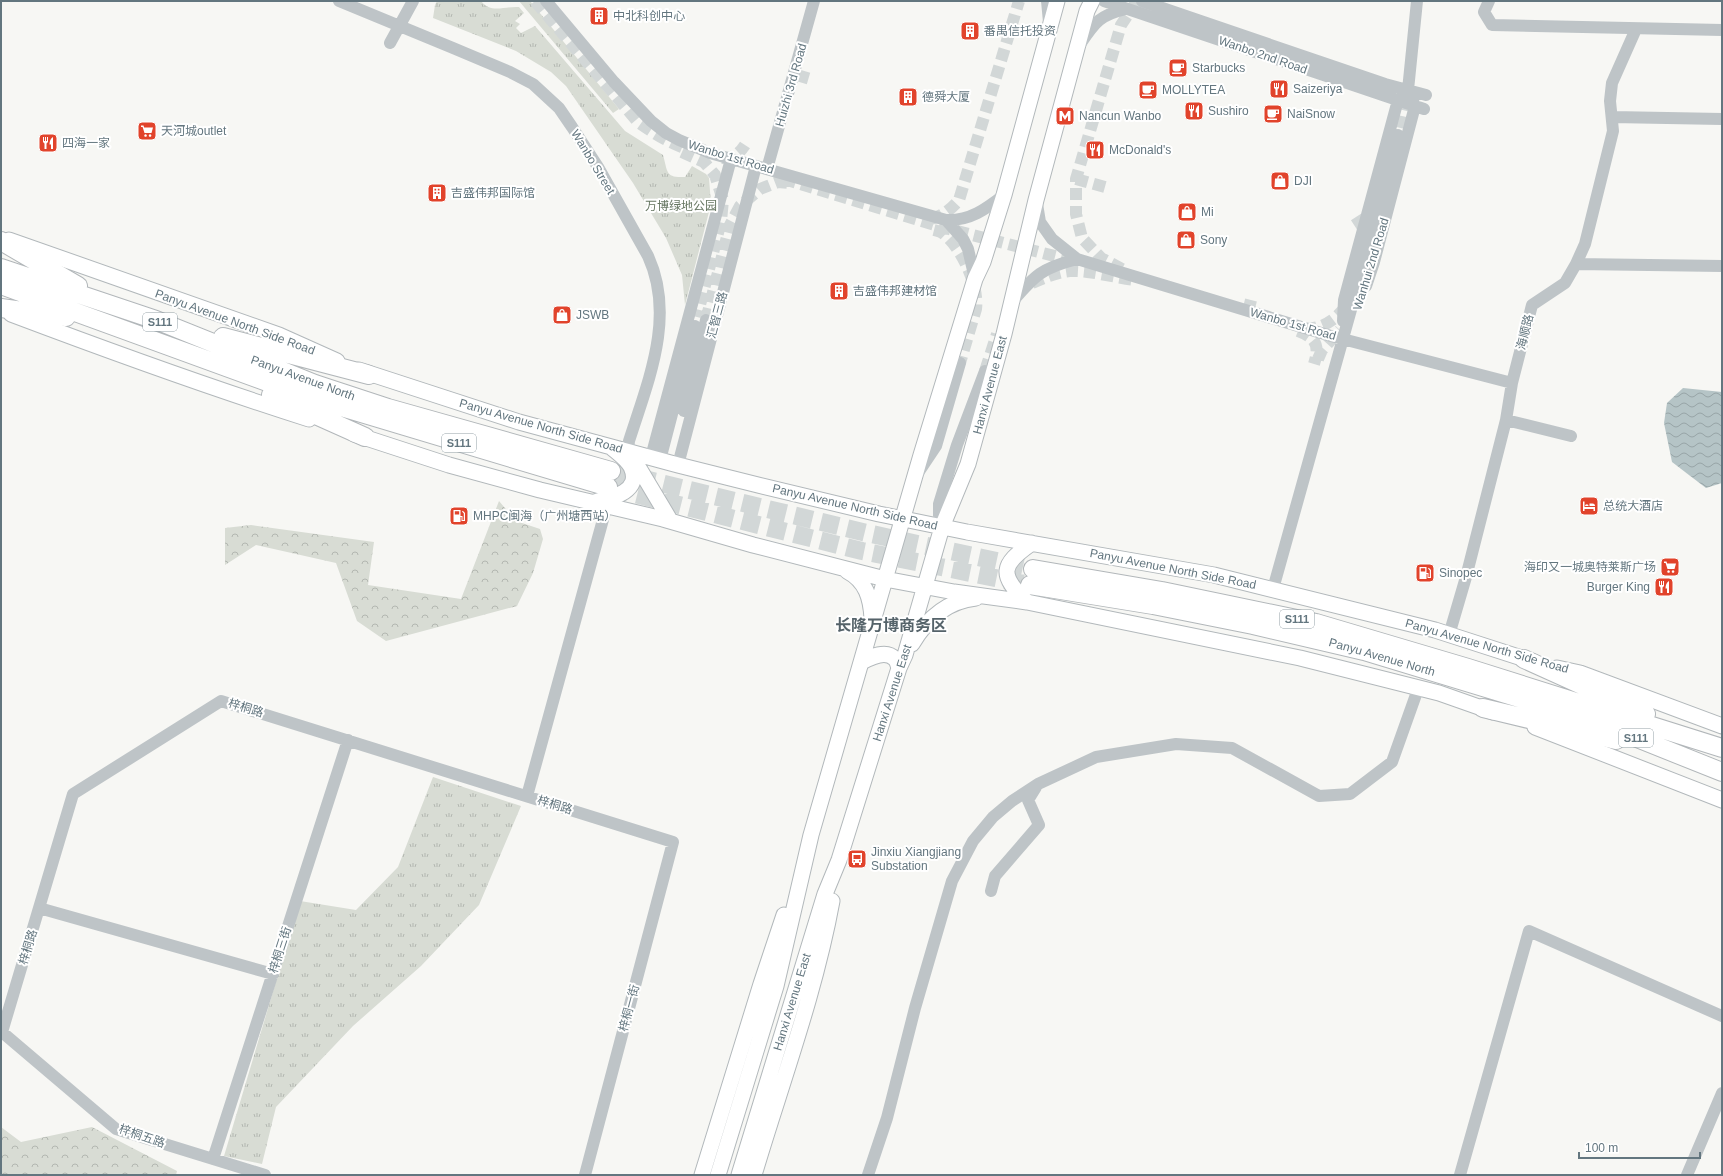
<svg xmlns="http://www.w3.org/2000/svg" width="1723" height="1176" font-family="Arial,'Noto Sans SC',sans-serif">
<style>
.grass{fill:url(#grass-tufts)}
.forest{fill:url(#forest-crowns)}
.water{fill:url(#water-waves)}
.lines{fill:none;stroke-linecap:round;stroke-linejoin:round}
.minor-tunnel{stroke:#d2d7d7;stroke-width:12;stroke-dasharray:12 6;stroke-linecap:butt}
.highway-tunnel{stroke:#d2d7d7;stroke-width:18;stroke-dasharray:18 9;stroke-linecap:butt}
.major-casing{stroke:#b2b8bb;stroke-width:17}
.highway-casing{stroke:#b2b7ba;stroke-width:20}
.minor{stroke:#bec4c7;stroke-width:12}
.major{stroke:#fff;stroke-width:15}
.highway{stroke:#fff;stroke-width:18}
.labels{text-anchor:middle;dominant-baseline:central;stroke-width:4;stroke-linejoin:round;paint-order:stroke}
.shield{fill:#fff;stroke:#929fa5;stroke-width:1}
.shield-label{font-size:11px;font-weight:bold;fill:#63767f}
.poi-label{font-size:12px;fill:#63767f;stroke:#fff;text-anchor:start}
.street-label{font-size:12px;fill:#63767f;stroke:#fff}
.park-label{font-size:12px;fill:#677762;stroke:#fff}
.district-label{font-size:16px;font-weight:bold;fill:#55636a;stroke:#fff}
</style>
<defs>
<pattern id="grass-tufts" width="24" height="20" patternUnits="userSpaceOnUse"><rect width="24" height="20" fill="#d8dcd4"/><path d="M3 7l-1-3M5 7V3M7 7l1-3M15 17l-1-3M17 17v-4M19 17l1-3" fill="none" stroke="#b3b7b1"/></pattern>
<pattern id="forest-crowns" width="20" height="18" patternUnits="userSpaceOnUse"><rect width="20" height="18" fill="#d8dcd4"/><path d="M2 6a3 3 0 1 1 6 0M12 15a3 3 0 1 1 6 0" fill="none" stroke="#b3b7b1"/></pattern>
<pattern id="water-waves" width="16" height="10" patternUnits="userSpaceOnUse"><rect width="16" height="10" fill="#b5c4c6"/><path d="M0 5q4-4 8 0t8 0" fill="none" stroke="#97a4a6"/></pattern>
</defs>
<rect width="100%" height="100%" fill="#f7f7f4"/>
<path class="grass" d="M437 1H481C491 14 504 6 519 7L524 13 515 21 520 24 516 28 521 33 535 26 625 131 663 155C668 172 665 178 685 177L692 166 706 174 709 178 711 204 685 305 682 275 666 238 633 183 566 86 551 72 516 51 433 18 435 5Z
M519 1H530L619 109 613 113Z
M433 777 521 806 479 905 421 966 353 1026 276 1107 262 1164 224 1156 300 901 356 910 398 867Z"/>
<path class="forest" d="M499 501 516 521 540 529 543 539 533 573 517 606 386 641 357 621 336 563 256 545 225 565V528L251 525 374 542 368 585 461 599Z
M1 1127 21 1142 92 1127 177 1171 176 1175H1Z"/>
<path class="water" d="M1683 388 1722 392V483L1706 488 1672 462 1664 423 1667 403Z"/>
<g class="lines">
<path class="minor-tunnel" d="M535 1 638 122C656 135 672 144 692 151
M797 75 814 80
M1394 145 1406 93
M682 152 704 162 715 175 723 200 721 221 697 317
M722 158C733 159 739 154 745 145
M784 179 945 228 1078 262
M1076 179 1105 187
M1356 217 1367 234
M931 219C943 216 951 209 959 200L1019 1
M934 230C938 231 942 232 945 235 963 250 979 287 976 309L960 363
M1122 269 1101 258 1082 238 1076 214V179L1121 25 1137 1
M1032 283C1044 278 1057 272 1070 271 1088 270 1117 278 1135 280
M1249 308 1251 300
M706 320 730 225 740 206 760 189 778 182 791 183
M1305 329C1322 329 1338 319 1347 304
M1298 331C1316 338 1320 345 1314 364
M1318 359 1322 350 1340 330
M985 371 997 334"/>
<path class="highway-tunnel" d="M611 471 867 533 1033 569
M611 488 862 551 1030 585"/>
<g class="major-casing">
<path id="major" d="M9 240 279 335 337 361
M11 314C109 351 208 387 309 419
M359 370 519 422 678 465 758 485 879 514 967 532 1214 575 1435 630 1534 662
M354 434 449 465 540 490 663 519 753 545 885 579 954 592 1027 602 1300 658 1439 693 1493 712
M633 458 670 520
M597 501C613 498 642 491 631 467 627 459 618 453 611 447
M847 571C866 581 871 598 872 619
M1027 602C999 575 1000 565 1032 543
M912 644C926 620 947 601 976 598
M862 662C871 657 886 649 895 659 897 661 898 665 899 668
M1557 668 1580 673 1722 726
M1535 727 1722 800
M702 1175 761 984 784 915
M718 1175 776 986 811 835 921 455 975 279 983 262 1004 195 1057 1
M739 1175 825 894 839 860 899 668 905 655 942 527 968 464 1004 334 1036 200 1087 11 1092 1
M754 1175C781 1084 815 994 832 901"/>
</g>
<g class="highway-casing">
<path id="highway" d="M1 241 78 286
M1 268 156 320 315 384 388 408 611 471
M1 285 311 398 608 487
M1 308 66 317
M223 337 369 375
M271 395 365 437
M1033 569 1162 591 1316 623 1468 668 1722 748
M1030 585 1153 605 1253 625 1364 651 1592 720 1722 772
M1524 659 1646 714
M1483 708 1616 740"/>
</g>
<path class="minor" d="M339 1 453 48 510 72 533 84 559 108 572 127 598 167 648 256C676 317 648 381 629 441L628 450
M546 1 614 82 651 121 666 133 679 140 710 153 946 220C970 221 986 209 1004 195
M1047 1 1049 22
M1104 1 1424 109
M1142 1 1385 84 1426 95
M1489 1 1484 12 1492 25 1722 30
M390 43 413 1
M1081 43C1095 22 1100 15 1126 9
M1612 117 1722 119
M767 169 814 1
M1037 204 1040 222 1052 239 1077 259 1331 336 1512 383
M946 220 963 239 968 249 975 279
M1576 264 1722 266
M1366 286 1374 262 1415 106 1408 90 1417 1
M1012 302C1035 275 1042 268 1077 259
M1343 321 1344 300 1398 100 1403 94
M684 411 706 320
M1506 420 1571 436
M651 457 731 159
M660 460 695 326
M678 465 756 166
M918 473 936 446 960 363
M942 527 939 515V504L957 445 985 371
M1273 589 1361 274 1398 135
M1449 635 1466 577 1506 420 1512 383 1532 305 1565 283 1576 264 1585 244 1613 131 1610 101 1612 83 1636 29
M527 796 607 505
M991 891 995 876 1039 825 1028 800 1036 787
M39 908 273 974
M213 1159 348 740
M265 1175 116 1129 2 1032 73 794 221 701 673 842 585 1175
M868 1175 887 1118 915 1008 952 881 973 841 993 817 1012 801 1038 784 1096 757 1176 744 1232 748 1319 796 1350 794 1392 762 1418 689
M1460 1175 1529 931 1722 1016
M1687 1175 1722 1093"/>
<use href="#major" class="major"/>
<use href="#highway" class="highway"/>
</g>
<defs>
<g id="building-square" transform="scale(1)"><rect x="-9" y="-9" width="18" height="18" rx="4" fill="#e1432b" stroke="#fff"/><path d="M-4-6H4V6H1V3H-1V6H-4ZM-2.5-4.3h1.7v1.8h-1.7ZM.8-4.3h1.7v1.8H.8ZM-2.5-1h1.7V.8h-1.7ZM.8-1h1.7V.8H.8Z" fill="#fff"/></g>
<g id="cafe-square" transform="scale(1)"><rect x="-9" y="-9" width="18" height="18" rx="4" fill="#e1432b" stroke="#fff"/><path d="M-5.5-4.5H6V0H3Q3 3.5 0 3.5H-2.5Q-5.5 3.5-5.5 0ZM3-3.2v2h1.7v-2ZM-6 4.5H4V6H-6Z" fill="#fff"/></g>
<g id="restaurant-square" transform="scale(1)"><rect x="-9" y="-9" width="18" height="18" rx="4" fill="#e1432b" stroke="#fff"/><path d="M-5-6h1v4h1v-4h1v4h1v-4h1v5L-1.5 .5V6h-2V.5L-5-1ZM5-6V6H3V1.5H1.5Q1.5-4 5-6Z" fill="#fff"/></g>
<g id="metro-square" transform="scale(1)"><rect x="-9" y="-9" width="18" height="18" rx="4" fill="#e1432b" stroke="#fff"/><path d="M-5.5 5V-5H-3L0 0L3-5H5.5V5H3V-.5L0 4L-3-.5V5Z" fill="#fff"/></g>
<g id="supermarket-square" transform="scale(1)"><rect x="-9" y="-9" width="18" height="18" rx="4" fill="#e1432b" stroke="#fff"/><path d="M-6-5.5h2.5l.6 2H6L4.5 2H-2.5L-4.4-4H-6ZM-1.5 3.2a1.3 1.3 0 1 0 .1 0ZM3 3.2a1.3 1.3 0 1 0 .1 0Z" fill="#fff"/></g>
<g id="shop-square" transform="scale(1)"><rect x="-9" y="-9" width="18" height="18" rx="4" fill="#e1432b" stroke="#fff"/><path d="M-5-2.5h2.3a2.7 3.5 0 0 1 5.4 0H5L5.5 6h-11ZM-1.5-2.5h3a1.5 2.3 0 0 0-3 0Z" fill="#fff"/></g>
<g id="hotel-square" transform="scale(1)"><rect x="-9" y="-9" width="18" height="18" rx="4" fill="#e1432b" stroke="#fff"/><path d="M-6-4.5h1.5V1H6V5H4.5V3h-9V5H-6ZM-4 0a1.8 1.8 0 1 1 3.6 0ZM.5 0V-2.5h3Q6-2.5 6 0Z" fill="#fff"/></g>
<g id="fuel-square" transform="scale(1)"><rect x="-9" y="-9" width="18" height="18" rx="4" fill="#e1432b" stroke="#fff"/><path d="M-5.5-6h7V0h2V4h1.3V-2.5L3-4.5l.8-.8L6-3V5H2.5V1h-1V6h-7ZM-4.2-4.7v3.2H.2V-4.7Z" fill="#fff"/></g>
<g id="bus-square" transform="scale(1)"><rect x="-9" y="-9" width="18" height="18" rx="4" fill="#e1432b" stroke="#fff"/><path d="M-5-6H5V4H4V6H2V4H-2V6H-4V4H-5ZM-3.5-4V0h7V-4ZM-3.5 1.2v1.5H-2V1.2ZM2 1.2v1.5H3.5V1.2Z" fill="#fff"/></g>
</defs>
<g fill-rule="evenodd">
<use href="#building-square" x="599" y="16"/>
<use href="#building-square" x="970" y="31"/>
<use href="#cafe-square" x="1178" y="68"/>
<use href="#restaurant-square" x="1279" y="89"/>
<use href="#cafe-square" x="1148" y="90"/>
<use href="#building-square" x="908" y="97"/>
<use href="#restaurant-square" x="1194" y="111"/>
<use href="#cafe-square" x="1273" y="114"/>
<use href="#metro-square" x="1065" y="116"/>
<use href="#supermarket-square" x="147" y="131"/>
<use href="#restaurant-square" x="48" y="143"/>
<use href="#restaurant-square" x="1095" y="150"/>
<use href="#shop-square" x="1280" y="181"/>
<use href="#building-square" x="437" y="193"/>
<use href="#shop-square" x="1187" y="212"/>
<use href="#shop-square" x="1186" y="240"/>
<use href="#building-square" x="839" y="291"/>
<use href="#shop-square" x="562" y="315"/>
<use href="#hotel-square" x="1589" y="506"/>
<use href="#fuel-square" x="459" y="516"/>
<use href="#supermarket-square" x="1670" y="567"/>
<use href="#fuel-square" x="1425" y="573"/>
<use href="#restaurant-square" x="1664" y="587"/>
<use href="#bus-square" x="857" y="859"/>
</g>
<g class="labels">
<g class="shield">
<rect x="143" y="313" width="34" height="18" rx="3"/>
<rect x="442" y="434" width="34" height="18" rx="3"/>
<rect x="1280" y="610" width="34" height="18" rx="3"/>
<rect x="1619" y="729" width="34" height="18" rx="3"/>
</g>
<g class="shield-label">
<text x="160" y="322">S111</text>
<text x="459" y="443">S111</text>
<text x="1297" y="619">S111</text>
<text x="1636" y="738">S111</text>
</g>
<g class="poi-label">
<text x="613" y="16">中北科创中心</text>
<text x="984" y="31">番禺信托投资</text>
<text x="1192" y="68">Starbucks</text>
<text x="1293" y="89">Saizeriya</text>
<text x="1162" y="90">MOLLYTEA</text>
<text x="922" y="97">德舜大厦</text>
<text x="1208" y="111">Sushiro</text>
<text x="1287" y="114">NaiSnow</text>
<text x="1079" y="116">Nancun Wanbo</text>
<text x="161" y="131">天河城outlet</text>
<text x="62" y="143">四海一家</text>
<text x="1109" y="150">McDonald's</text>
<text x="1294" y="181">DJI</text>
<text x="451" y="193">吉盛伟邦国际馆</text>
<text x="1201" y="212">Mi</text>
<text x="1200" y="240">Sony</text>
<text x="853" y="291">吉盛伟邦建材馆</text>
<text x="576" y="315">JSWB</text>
<text x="1603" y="506">总统大酒店</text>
<text x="473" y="516">MHPC闽海（广州塘西站）</text>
<text x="1656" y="567" text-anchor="end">海印又一城奥特莱斯广场</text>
<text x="1439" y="573">Sinopec</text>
<text x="1650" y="587" text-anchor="end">Burger King</text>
<text x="871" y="852">Jinxiu Xiangjiang<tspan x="871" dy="14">Substation</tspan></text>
</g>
<g class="street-label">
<text transform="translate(1263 55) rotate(19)">Wanbo 2nd Road</text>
<text transform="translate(791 85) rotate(-74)">Huizhi 3rd Road</text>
<text transform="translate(731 157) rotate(17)">Wanbo 1st Road</text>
<text transform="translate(593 162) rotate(59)">Wanbo Street</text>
<text transform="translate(1371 264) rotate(-73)">Wanhui 2nd Road</text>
<text transform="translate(717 315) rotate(-75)">汇智三路</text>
<text transform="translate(235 322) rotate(20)">Panyu Avenue North Side Road</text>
<text transform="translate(1293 324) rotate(16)">Wanbo 1st Road</text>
<text transform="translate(1525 332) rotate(-76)">海顺路</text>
<text transform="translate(303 378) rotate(20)">Panyu Avenue North</text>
<text transform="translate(990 385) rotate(-75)">Hanxi Avenue East</text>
<text transform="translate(541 426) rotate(16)">Panyu Avenue North Side Road</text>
<text transform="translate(855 507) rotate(13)">Panyu Avenue North Side Road</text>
<text transform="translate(1173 569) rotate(11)">Panyu Avenue North Side Road</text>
<text transform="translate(1487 646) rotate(16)">Panyu Avenue North Side Road</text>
<text transform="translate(1382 657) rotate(16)">Panyu Avenue North</text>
<text transform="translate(892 693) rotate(-72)">Hanxi Avenue East</text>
<text transform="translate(246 708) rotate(17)">梓桐路</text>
<text transform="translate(555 805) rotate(17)">梓桐路</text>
<text transform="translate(28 947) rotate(-73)">梓桐路</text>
<text transform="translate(280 950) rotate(-72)">梓桐三街</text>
<text transform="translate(792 1002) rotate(-73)">Hanxi Avenue East</text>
<text transform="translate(629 1008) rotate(-75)">梓桐一街</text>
<text transform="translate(142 1136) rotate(19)">梓桐五路</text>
</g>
<g class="park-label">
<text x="681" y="206">万博绿地公园</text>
</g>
<g class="district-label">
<text x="891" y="625">长隆万博商务区</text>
</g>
</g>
<rect width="1723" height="1176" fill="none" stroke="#63767f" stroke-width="4"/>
<path d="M1579 1152v6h121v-6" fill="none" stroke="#63767f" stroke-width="2"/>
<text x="1585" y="1152" font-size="12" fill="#63767f" stroke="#ffffff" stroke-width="3" paint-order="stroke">100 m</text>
</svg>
